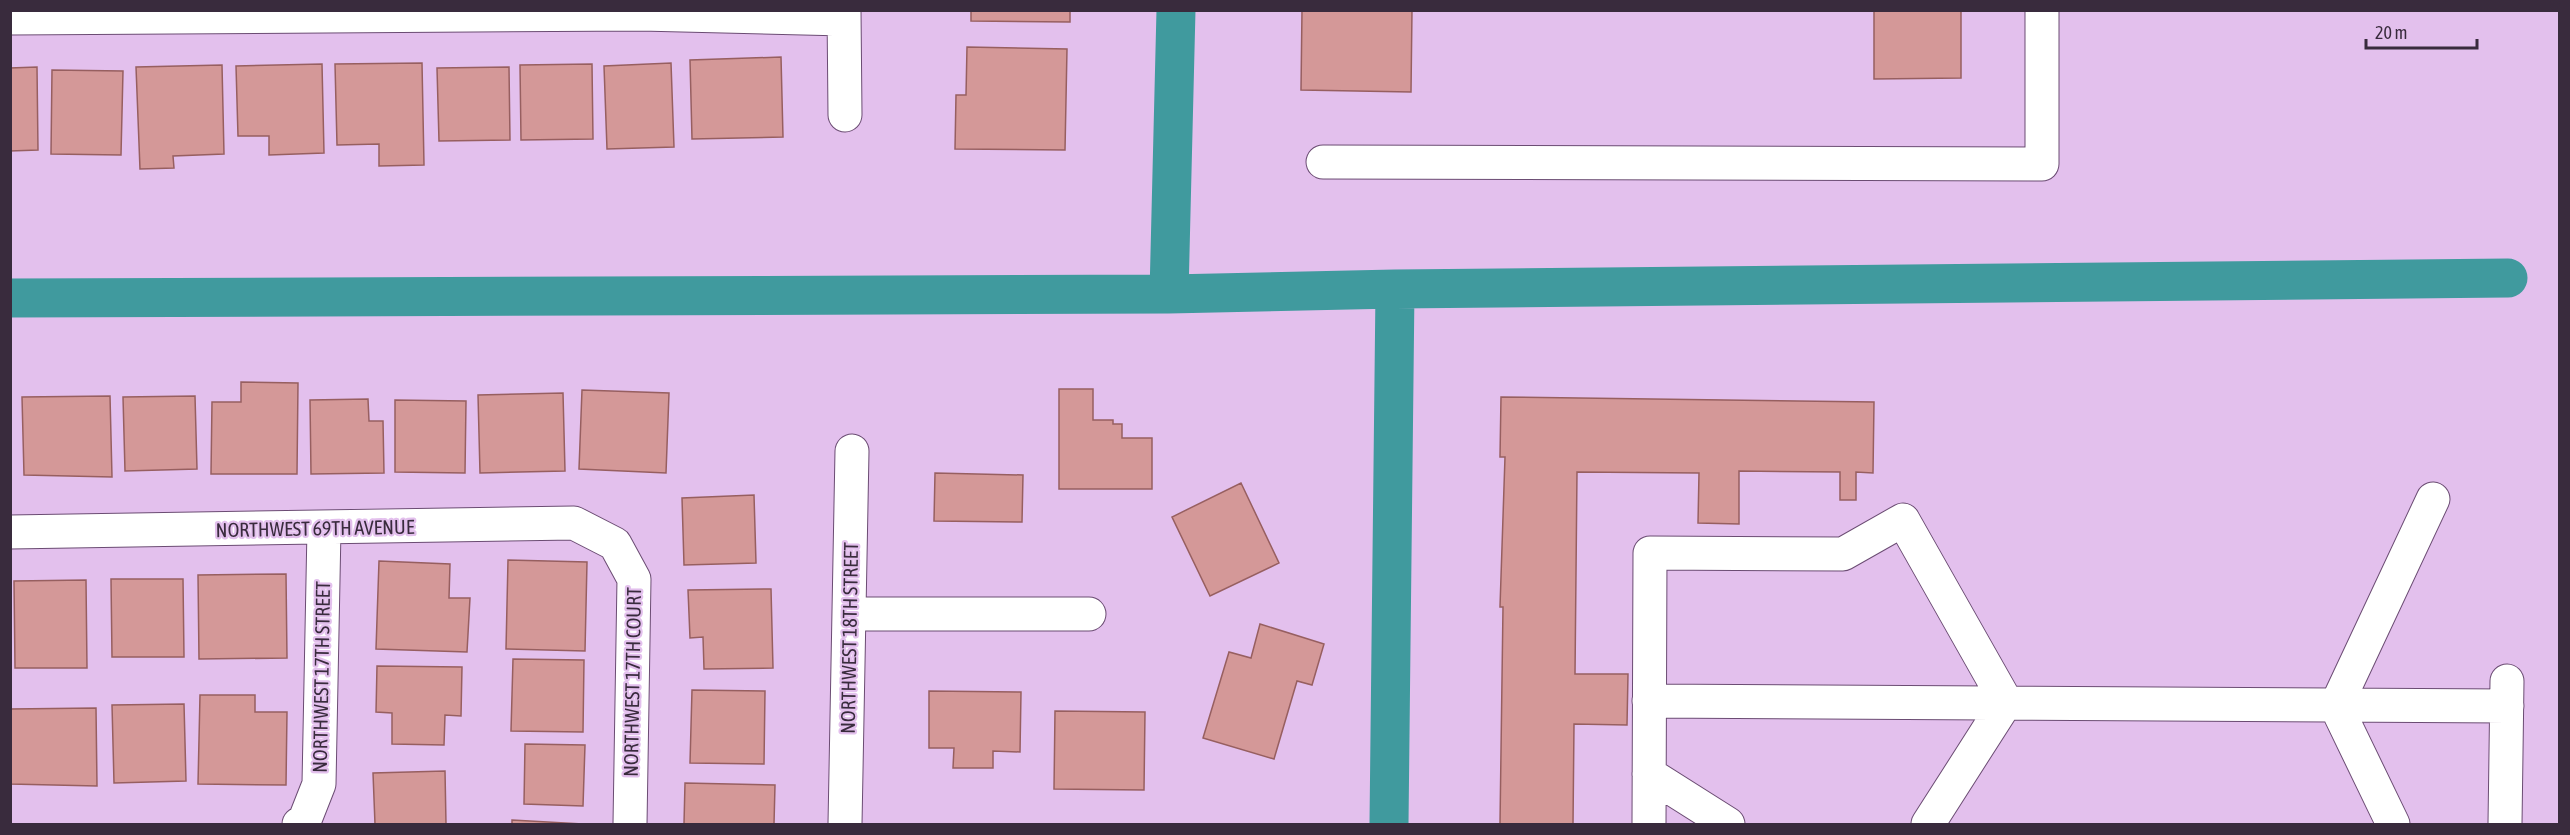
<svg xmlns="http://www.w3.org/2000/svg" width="2570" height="835" font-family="'Asap Condensed',sans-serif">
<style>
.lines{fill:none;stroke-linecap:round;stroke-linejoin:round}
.canal{stroke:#409a9e;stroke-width:39}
.building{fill:#d49898;stroke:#975f60;stroke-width:1.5}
.minor-casing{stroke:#6b4c73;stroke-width:35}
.minor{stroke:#fff;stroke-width:33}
.labels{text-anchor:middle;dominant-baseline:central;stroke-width:4.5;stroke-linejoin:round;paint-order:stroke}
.street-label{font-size:20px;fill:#392b3d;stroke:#e3c0ed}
</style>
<rect width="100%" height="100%" fill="#e3c0ed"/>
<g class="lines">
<path class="canal" d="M1169 294 1176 10
M10 298 1169 294 1395 289 2508 278
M1389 824 1395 289"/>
</g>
<path class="building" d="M971 10H1070V22L971 21Z
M1302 10H1412L1411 92 1301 90Z
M1874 10H1961V78L1874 79Z
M967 47 1067 49 1065 150 955 149 956 95H966Z
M781 57 783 137 692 139 690 60Z
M422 63 424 165 379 166V144L337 145 335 64Z
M671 63 674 147 607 149 604 66Z
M322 64 324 153 269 155V136H238L236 66Z
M592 64 593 139 521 140 520 65Z
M222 65 224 154 173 156 174 168 140 169 136 67Z
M37 67 38 150 10 151V68Z
M509 67 510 140 439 141 437 68Z
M52 70 123 71 121 155 51 154Z
M241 382 298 383 297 474H211L212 402H241Z
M1059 389H1093V420H1113V424H1122V438H1152V489H1059Z
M582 390 669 393 666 473 579 469Z
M563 393 565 471 480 473 478 395Z
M110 396 112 477 24 475 22 397Z
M195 396 197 469 125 471 123 397Z
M1501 397 1874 402 1873 473 1856 472V500H1840V472L1739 471V524L1698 523 1699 473 1577 472 1575 674H1628L1627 725 1574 724 1573 824H1500L1503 607H1500L1505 457H1500Z
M368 399 369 421H383L384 473 311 474 310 400Z
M395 400 466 401 465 473 395 472Z
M935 473 1023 475 1022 522 934 521Z
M1241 483 1279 563 1210 596 1172 517Z
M754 495 756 563 684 565 682 498Z
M508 560 587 562 585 651 506 649Z
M379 561 450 564 449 598H470L467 652 376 649Z
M286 574 287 658 199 659 198 575Z
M111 579H183L184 657H112Z
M86 580 87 668H15L14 581Z
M771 589 773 668 704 669 703 637 690 638 688 590Z
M1260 624 1324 644 1312 685 1297 681 1274 759 1203 738 1229 652 1251 658Z
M513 659 584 660 583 732 511 731Z
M377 666 462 667 461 716 445 715 444 745 392 744V713L376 712Z
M692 690 765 691 764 764 690 763Z
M929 691 1021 692 1020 752 993 751V768H953L954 748H929Z
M200 695H255V712H287L286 785 198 784Z
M184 704 186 781 114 783 112 705Z
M96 708 97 786 10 784V709Z
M1055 711 1145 712 1144 790 1054 789Z
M525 744 585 745 583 806 524 804Z
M445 771 446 824H375L373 773Z
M685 783 775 785 774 824H684Z
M512 820 583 824H512Z"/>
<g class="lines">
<g class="minor-casing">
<path id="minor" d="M844 10 845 115
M10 18 641 14 844 19
M1323 162 2042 164V10
M10 532 574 523 615 544 634 579 630 824
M849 614H1089
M1649 701 2507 706
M1649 774 1728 824
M299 824 304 822 319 784 324 529
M845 824 852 451
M1649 824 1650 553 1843 554 1903 520 2006 702 1928 824
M2393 824 2336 706 2433 499
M2505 824 2507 681"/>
</g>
<use href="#minor" class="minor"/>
</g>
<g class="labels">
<g class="street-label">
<text transform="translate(315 528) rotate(-1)">NORTHWEST 69TH AVENUE</text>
<text transform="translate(849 638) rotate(-89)">NORTHWEST 18TH STREET</text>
<text transform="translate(321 677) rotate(-89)">NORTHWEST 17TH STREET</text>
<text transform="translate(632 682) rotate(-89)">NORTHWEST 17TH COURT</text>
</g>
</g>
<rect width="2570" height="835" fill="none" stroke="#392b3d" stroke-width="24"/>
<path d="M2366 39v9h111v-9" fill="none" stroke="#392b3d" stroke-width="3"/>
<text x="2375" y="39" font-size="18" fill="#392b3d" stroke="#e3c0ed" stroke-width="4.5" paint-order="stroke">20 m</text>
</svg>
